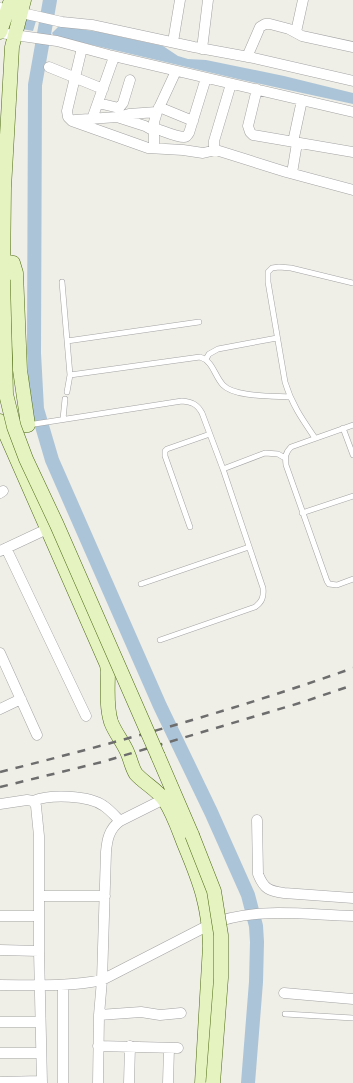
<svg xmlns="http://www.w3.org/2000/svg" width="353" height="1083" font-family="'DejaVu Sans',sans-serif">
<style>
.water{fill:#acc4d7}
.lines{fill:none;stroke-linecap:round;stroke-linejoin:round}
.river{stroke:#acc4d7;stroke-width:14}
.lane-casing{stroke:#a3a3a3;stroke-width:6}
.street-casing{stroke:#a3a3a3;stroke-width:11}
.secondary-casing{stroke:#4e6b12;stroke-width:15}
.lane{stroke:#fff;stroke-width:5}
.street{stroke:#fff;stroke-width:10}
.secondary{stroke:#e5f3c1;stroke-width:14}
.rail{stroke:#6d6d6d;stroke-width:2.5;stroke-dasharray:8 8;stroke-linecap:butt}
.secondary-bridge-casing{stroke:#4e6b12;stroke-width:15;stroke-linecap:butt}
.secondary-bridge{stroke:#e5f3c1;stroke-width:14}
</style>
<rect width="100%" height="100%" fill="#efeee7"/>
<path class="water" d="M0 14 36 21 33 31 0 25Z
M58 27H67L99 32 163 46 178 56 188 59 206 60 284 76 353 93V104L238 79 54 36 52 33Z"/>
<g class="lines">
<path class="river" d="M50 0 35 85 34 353 37 409 52 460 160 706 211 812 248 895 256 926 257 942 256 982 248 1083"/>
<g class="lane-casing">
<path id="lane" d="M62 282 70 375 67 392
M67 341 199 322
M206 359 209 354 218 349 277 338
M70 375 200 357C213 361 214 375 223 385 234 397 273 396 289 397
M63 419 65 399
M28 425 182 401C192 402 197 404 202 413L223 469 263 588C264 597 262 602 255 607L160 640
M353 425 291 447C285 453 285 457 286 465L327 581 329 584 337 585 353 579
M343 428 353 455
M315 438C302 419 292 405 285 382L268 282V272L272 268 279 267 291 268 353 283
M223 469 265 453 278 454 285 458
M302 513 353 496
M190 527 165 456V451L167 449 210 434
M141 584 249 547
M285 1014 353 1018"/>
</g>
<g class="street-casing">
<path id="street" d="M0 8 62 22 92 25 194 47 254 58 353 81
M296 32 303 0
M0 33 57 41 109 55 353 112
M173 42 180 0
M82 48 67 111 68 117 72 121 148 148 183 150 203 153 216 150
M202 49 208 0
M247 57 260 27 265 24H270L289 29 302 36 353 47
M49 67 103 89
M231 84 214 141V146L216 150 286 172 353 190
M257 89 248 126 250 132 253 135 353 152
M98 103 119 108 123 103 130 80
M159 107 193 121
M118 117 129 114 157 112
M92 119 114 57
M75 120 117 117 145 126 154 131
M154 128C161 130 176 137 184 137 187 137 187 135 189 133L206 78
M293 142 302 100
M154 148V122L157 112 176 71
M292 173 297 143
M0 493 3 491
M6 548 86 716
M0 551 47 529
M0 653 37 735
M0 709 21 699
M33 801C50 794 89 795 104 806 110 810 115 816 120 821
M0 804 27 800 33 801 36 806 39 836V951L42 1083
M257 820 258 874C264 889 269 891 284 893L353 898
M39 896H105
M0 916H38
M0 950 39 951
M0 985C34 985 69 987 102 980L209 925C254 906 305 915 353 916
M284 993 353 999
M99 1015 141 1012 160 1015 181 1013
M0 1022H40
M98 1046 178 1048
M0 1053H40
M0 1082 41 1081
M63 1083V985
M98 1083 99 1015 102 980 106 852C107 840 109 829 120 821L164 799
M129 1083 130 1046
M168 1083 169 1048"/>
</g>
<g class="secondary-casing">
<path id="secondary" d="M0 32 11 0
M0 261 13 263 16 273 20 370 28 425 2 427
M3 280 4 188 12 47 24 0
M0 421 107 665 108 671C108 687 106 706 111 722 115 733 124 743 128 754 131 761 132 768 136 774 144 783 159 791 165 801 174 815 179 831 185 846 200 882 209 906 210 946L202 1083
M158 756 192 835"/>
</g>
<use href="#lane" class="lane"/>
<use href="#street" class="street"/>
<use href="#secondary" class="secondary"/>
<path class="rail" d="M0 772C119 742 238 709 353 668
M0 787 102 762 303 702 353 685"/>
<g class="secondary-bridge-casing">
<path id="secondary-bridge" d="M3 280 6 394 14 427 26 459 57 525 158 756
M192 835 214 891 221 935V978L213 1083"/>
</g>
<use href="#secondary-bridge" class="secondary-bridge"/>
</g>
</svg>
